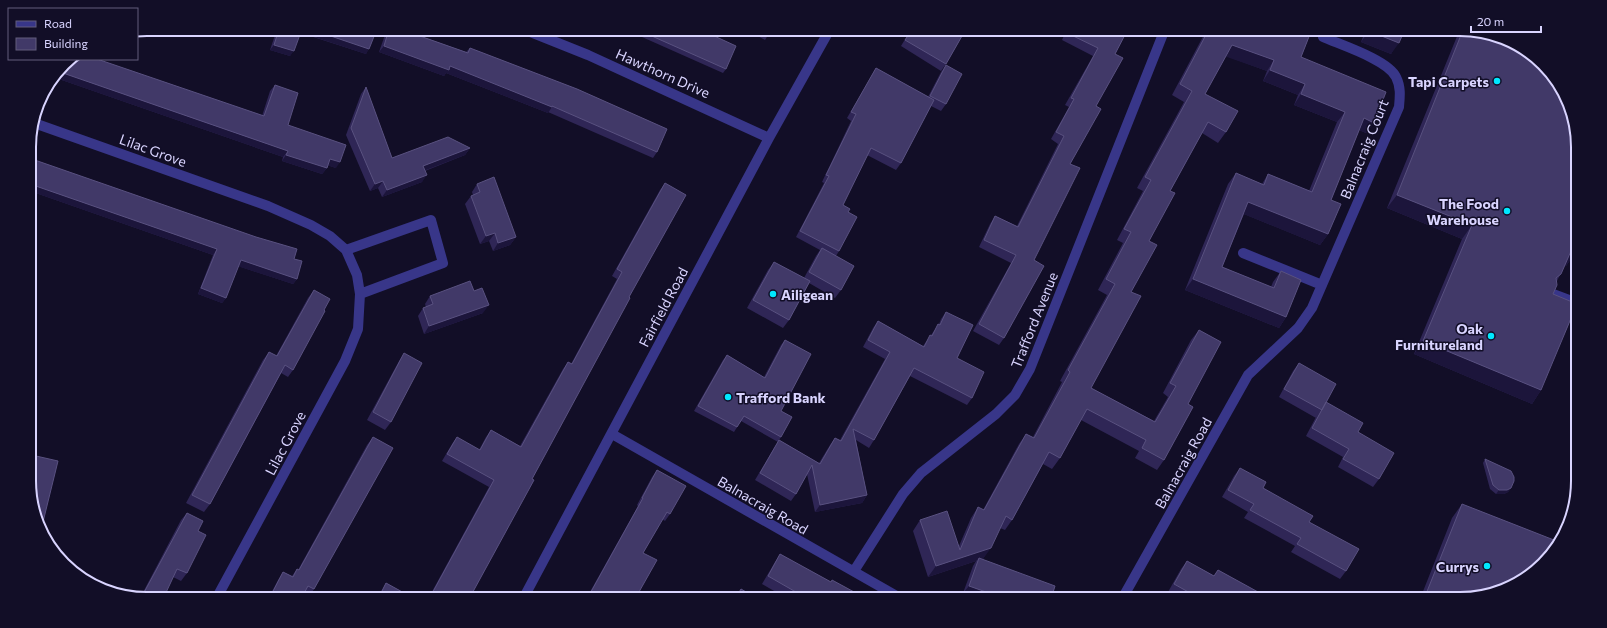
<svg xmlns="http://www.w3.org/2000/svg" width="1607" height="628" font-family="Commissioner,sans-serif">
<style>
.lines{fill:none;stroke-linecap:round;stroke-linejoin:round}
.minor{stroke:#383689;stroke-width:10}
.wall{fill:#2f2656}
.shaded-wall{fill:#1c153b}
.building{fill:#413968;stroke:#595180}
.poi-dot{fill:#00e8ff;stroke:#120e27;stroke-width:1.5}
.labels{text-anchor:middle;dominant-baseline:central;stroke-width:3;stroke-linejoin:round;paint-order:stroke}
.street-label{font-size:14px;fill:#d9d4ff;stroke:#120e27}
.poi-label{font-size:14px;font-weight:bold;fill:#d9d4ff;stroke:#120e27;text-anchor:end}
.rim{fill:none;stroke:#d9d4ff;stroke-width:2}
</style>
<rect width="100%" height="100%" fill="#120e27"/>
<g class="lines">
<path class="minor" d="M523 29 588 55 769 138
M34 123 268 206 311 225 330 236 346 250 357 275 360 294 358 329 345 361 216 599
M346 250 431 220 443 263 360 294
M1243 253 1322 285
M1553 294 1577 303
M612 434 902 599
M854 571 903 494 921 473 996 414 1015 395 1030 369 1165 29
M523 599 769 138 830 29
M1122 599 1248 375 1298 328 1312 308 1399 107C1400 96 1401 87 1396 77 1388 60 1341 45 1323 37"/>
</g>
<path class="wall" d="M277 29H377L366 54 301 33 290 56 270 50Z
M388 29H400L466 52 470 48 657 152 653 158 548 112V113L446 73 444 76 379 52 386 32Z
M624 29H699L726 69 723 73Z
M745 29H772L765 40Z
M896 29H966L946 64 941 71 901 46 907 36Z
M1067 29H1128L1115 54 1096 106 1070 164 1004 338 999 345 973 331 1011 263 979 247 990 224 995 216 1017 226 1058 144 1051 139 1069 107 1065 105 1093 56 1062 40Z
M1207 29H1279L1283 31 1284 29H1312L1301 57 1374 123 1366 133 1359 130 1331 200 1328 234 1320 245 1244 214 1222 267 1271 287 1273 282 1281 271 1286 317 1279 328 1185 290 1228 184 1236 173 1262 184 1268 174 1309 191 1337 122 1294 105 1298 95 1263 81 1267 71 1226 56 1205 94 1226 132 1218 143 1202 133 1170 191 1149 241 1131 292 1091 388 1154 421 1168 397 1163 393 1191 340 1199 330 1188 404 1164 460 1157 470 1135 458 1139 451 1081 420 1060 458 1052 469 1043 464 1012 520 1005 530 1000 528 983 559H982L1051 599H978L963 593 973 566 976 561 928 577 913 531 920 520 959 546 971 518 978 507 983 510 1019 444 1026 434 1033 437 1062 382 1060 381 1107 295 1098 290 1123 243 1117 240 1143 191 1137 188 1184 102 1172 95Z
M1366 29H1405L1391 54 1361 42Z
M1460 29 1498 35 1576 252 1566 266 1565 265 1557 281 1553 294 1541 390 1532 404 1414 354 1462 239 1387 208Z
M69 59 262 116 270 91 275 85 288 125 336 168 327 165V168L322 174 282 161 283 157 56 78 57 74Z
M946 65V104L941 111 931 106 901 163 896 170 867 155 843 205 848 212 839 251 836 256 841 290 835 298 809 283 789 320 783 328 747 308 768 270 774 262 804 278 816 256 820 250 796 237 824 183 822 182 851 121 847 118 872 75 876 68 928 97 941 72Z
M366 87 392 158 470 148 465 155 425 171 422 182 382 197 378 188 370 191 346 135 361 94Z
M29 158 294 259 297 279 293 284 238 266 226 298 222 303 198 294 213 255 30 191Z
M665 183 629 297 532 479 469 599H428L489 487 442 461 452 444 457 437 479 450 486 437 491 430 520 446 563 369 568 362 571 364 617 279 612 276 660 190Z
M477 184 516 237 510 245 493 251 489 241 480 244 465 204 471 196 473 195 472 192Z
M314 290 324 310 293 370 288 377 281 373 210 504 204 512 186 503 263 360 269 352 276 356 308 298Z
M430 296 483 313 424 334 418 316 423 308 426 307 425 304Z
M946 312 957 358 972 398 967 405 910 376 874 440 869 448 856 440 867 495 862 503 815 512 807 474 796 494 791 501 755 480 774 448 778 442 741 421 734 432 694 411 723 360 727 355 764 377 781 345 785 340 781 411V437L779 440 819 463 830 445 835 438 840 440 885 359 863 347 873 328 878 321 923 346 939 324 941 319Z
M404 353 391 422 385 430 367 420 399 361Z
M1299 363 1326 402 1358 432 1379 479 1373 487 1338 467 1343 457 1306 436 1316 417V418L1279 397 1293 371Z
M373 437 314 589 309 597 304 594 301 599H268L278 580 283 572 292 576 297 569 298 570 367 445Z
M36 456 31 504V463Z
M1485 459 1511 488 1508 492 1504 494H1496L1490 489 1483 463Z
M1240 468 1263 488 1309 522 1346 571 1340 579 1291 552 1295 546 1244 518 1248 512 1222 497 1234 476Z
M657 470 670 514 665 521 662 519 643 553 635 599H586L638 506 637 505 652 477Z
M1462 504 1467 599H1420L1452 518Z
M187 513 198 531 187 573 181 581 173 577 147 599 140 598 181 520Z
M780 554 830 582 867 599H788L762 584 775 562Z
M1187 561 1214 576 1218 570 1268 599H1182L1168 592 1181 569Z
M386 583 415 599H377L382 590Z"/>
<path class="shaded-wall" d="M301 29H310L369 49 366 54 299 32Z
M1369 31 1399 43 1391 54 1361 42Z
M274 45 294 51 290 56 270 50Z
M1232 45 1274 60 1267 71 1224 56Z
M384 46 450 66 552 107 548 113 446 73 444 76 379 52Z
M1270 70 1305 84 1298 95 1263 81Z
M60 72 288 151 283 157 56 78Z
M1301 94 1345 112 1337 122 1294 105Z
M1364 118 1374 123 1366 133 1356 129Z
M470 148 465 155 418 173 423 166Z
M286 155 327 168 322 174 282 161Z
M330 159 340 162 336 168 326 165Z
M427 175 422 182 382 197 387 190Z
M383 181 378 188 370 191 375 184Z
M30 184 217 249 213 255 30 191Z
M1397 195 1472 225 1462 239 1387 208Z
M1248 202 1328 234 1320 245 1241 213Z
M495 233 489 241 480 244 486 236Z
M516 237 510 245 493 251 498 243Z
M1571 251 1576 252 1566 266 1561 264Z
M241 260 297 279 293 284 237 266Z
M1193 279 1286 317 1279 328 1185 290Z
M201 288 226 298 222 303 198 294Z
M489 305 483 313 424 334 429 326Z
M1423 341 1541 390 1532 404 1414 354Z
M1511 488 1508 492 1504 494H1496L1499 490Z
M867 495 862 503 815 512 820 505Z
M991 548 983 559 978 561 979 558 976 561 928 577 936 566Z
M969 586 1006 599H978L963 593Z"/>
<path class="building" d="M279 29H302L294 51 274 45Z
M310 29H377L369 49Z
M389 29H400L468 53 470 48 577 89 667 129 657 152 552 106V107L450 66 449 70 384 46Z
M636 29H699L736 46 726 69Z
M762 29H772L770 33Z
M910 29H966L946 64 905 40 912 30Z
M1069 29H1128L1115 54 1123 58 1096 106 1101 109 1070 164 1080 168 1034 260 1044 266 1004 338 979 324 1016 255 984 240 995 216 1018 227 1064 136 1056 132 1074 99 1071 98 1098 48 1067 33Z
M1209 29H1279L1286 32 1287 29H1312L1301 57 1386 92 1374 123 1364 118 1331 200 1341 204 1328 234 1248 202 1222 267 1274 288 1281 271 1301 280 1286 317 1193 279 1236 173 1264 185 1268 174 1312 192 1345 112 1301 94 1305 84 1270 70 1274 60 1232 45 1205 94 1238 111 1226 132 1208 122 1170 191 1175 193 1149 241 1157 245 1131 292 1141 296 1091 388 1155 422 1176 386 1170 383 1199 330 1221 342 1188 404 1193 407 1164 460 1142 448 1146 440 1087 409 1060 458 1049 452 1012 520 1006 516 991 548 936 566 920 520 947 511 960 550 978 507 984 510 1026 434 1034 438 1070 372 1068 370 1115 284 1106 279 1131 232 1124 229 1151 180 1145 177 1192 91 1180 84Z
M1369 29H1405L1399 43 1369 31Z
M1463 30 1498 35 1553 75 1577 132V249L1576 252 1571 251 1561 274 1556 278 1557 285 1553 294 1577 304 1541 390 1423 341 1472 225 1397 195Z
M69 59H97L264 116 275 85 298 93 288 125 346 145 340 162 330 159 327 168 286 155 288 151 60 72 61 69Z
M946 65 962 74 946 104 930 96Z
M876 68 934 100 901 163 871 148 843 205 850 209 848 212 857 217 839 251 800 231 829 176 826 175 856 114 851 112Z
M366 87 392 158 448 137 470 148 423 166 427 175 387 190 383 181 375 184 351 128Z
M29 158 256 237 297 249 294 259 302 261 297 279 241 260 226 298 201 288 217 249 30 184Z
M494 177 516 237 498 243 495 233 486 236 471 196 480 192 477 184Z
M665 183 686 195 629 297 630 298 532 479 534 480 469 599H429L494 480 447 454 457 437 480 450 491 430 521 447 568 362 572 364 622 272 617 269Z
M822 248 854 266 841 290 809 272Z
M774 262 810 281 789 320 753 300Z
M470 281 474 291 482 288 489 305 429 326 423 308 433 304 430 296Z
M314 290 330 299 324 310 325 311 293 370 285 365 210 504 192 495 269 352 277 356Z
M946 312 973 325 957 358 984 372 972 398 914 368 874 440 853 429 867 495 820 505 812 465 796 494 760 473 779 440 820 464 835 438 841 441 890 352 868 340 878 321 924 347 930 335 932 336 938 324 940 325Z
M785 340 811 354 781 411 792 417 781 437 744 416 737 427 698 406 727 355 765 378Z
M404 353 422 363 391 422 373 412Z
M1299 363 1336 384 1322 410 1284 389Z
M1326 402 1363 423 1358 432 1394 453 1379 479 1343 459 1349 449 1312 428Z
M373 437 393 448 314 589 308 586 301 599H269L283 572 293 577 297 569 299 570Z
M36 456 58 461 42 526 31 504V478Z
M1485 459 1511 471 1514 477V481L1511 488 1507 490H1499L1493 485Z
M1240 468 1266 482 1263 488 1313 516 1309 522 1359 549 1346 571 1297 544 1301 538 1250 510 1254 504 1228 490Z
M657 470 686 486 670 514 667 512 643 553 657 560 635 599H587L643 498H642Z
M1462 504 1559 542 1554 553 1532 575 1498 593 1467 599H1424Z
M187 513 203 521 198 531 206 535 187 573 177 569 163 599H147L141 598Z
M780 554 831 582 832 580 867 599H808L768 576Z
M979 558 1055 586 1051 599H1006L969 586Z
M1187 561 1214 576 1218 570 1269 598 1268 599H1218L1206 592 1201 599 1174 584Z
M386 583 415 599H378Z
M741 589 758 599H735Z"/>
<g class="poi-dot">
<circle cx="1497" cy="81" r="4"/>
<circle cx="1507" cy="211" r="4"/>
<circle cx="773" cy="294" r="4"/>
<circle cx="1491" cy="336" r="4"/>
<circle cx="728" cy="397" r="4"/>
<circle cx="1487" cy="566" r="4"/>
</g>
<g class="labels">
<g class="street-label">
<text transform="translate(663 73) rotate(24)">Hawthorn Drive</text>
<text transform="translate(1364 149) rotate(-68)">Balnacraig Court</text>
<text transform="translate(153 150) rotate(20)">Lilac Grove</text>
<text transform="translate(663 307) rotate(-62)">Fairfield Road</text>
<text transform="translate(1034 320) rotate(-68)">Trafford Avenue</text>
<text transform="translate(285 443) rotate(-62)">Lilac Grove</text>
<text transform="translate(1183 463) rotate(-61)">Balnacraig Road</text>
<text transform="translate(763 505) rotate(30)">Balnacraig Road</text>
</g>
<g class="poi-label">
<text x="1489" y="81">Tapi Carpets</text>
<text x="1499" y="203">The Food<tspan x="1499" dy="16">Warehouse</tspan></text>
<text x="781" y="294" text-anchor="start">Ailigean</text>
<text x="1483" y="328">Oak<tspan x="1483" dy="16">Furnitureland</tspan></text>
<text x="736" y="397" text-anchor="start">Trafford Bank</text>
<text x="1479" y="566">Currys</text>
</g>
</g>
<path d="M0 0H1607V628H0ZM147 36H1460A111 111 0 0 1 1571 147V481A111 111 0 0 1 1460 592H147A111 111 0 0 1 36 481V147A111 111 0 0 1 147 36Z" fill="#120e27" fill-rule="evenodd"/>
<path class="rim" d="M147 36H1460A111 111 0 0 1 1571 147V481A111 111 0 0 1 1460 592H147A111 111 0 0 1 36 481V147A111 111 0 0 1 147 36Z"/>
<rect x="8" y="8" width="130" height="52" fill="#120e27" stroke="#625d7d"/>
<rect x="16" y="21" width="20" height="6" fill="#383689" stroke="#625d7d"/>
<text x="44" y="28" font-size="12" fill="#d9d4ff">Road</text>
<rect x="16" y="38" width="20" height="12" fill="#413968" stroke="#625d7d"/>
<text x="44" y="48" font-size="12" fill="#d9d4ff">Building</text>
<path d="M1471 26v6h70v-6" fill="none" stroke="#d9d4ff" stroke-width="2"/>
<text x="1477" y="26" font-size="12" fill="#d9d4ff" stroke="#120e27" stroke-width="3" paint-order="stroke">20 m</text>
</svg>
